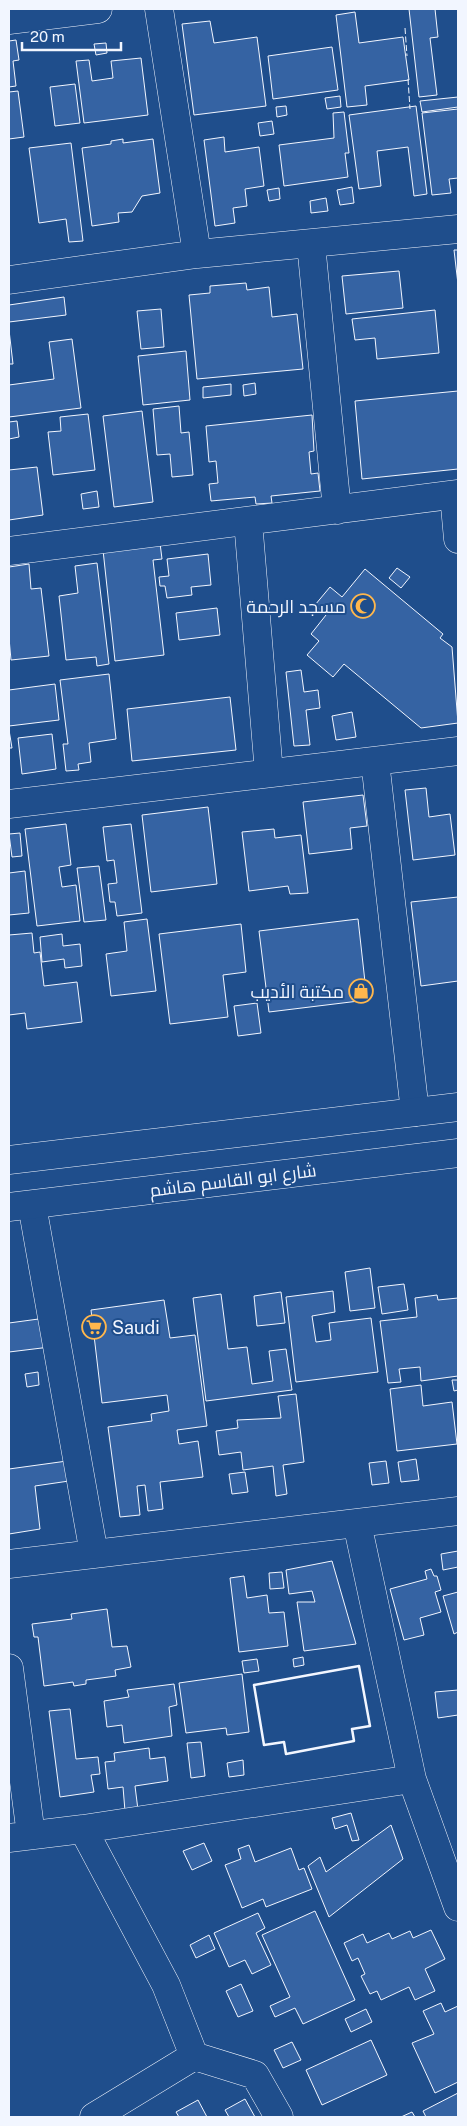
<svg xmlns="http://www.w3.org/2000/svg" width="467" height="2126" font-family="'Public Sans',Cairo,sans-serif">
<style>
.building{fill:#3563a3;stroke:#f2f6ff}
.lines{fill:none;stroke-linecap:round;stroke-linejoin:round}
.minor-casing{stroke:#f2f6ff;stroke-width:29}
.primary-casing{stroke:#f2f6ff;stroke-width:29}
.minor{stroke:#1f4e8c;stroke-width:28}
.primary{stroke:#1f4e8c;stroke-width:28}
.fence{stroke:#f2f6ff;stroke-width:1;stroke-dasharray:6 2.5;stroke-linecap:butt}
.wall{stroke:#f2f6ff;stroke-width:2.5}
.labels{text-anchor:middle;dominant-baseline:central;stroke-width:4;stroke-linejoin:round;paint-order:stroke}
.poi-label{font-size:18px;fill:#f2f6ff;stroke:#1f4e8c;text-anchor:end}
.street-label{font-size:18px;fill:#f2f6ff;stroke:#1f4e8c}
</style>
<rect width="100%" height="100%" fill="#1f4e8c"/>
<path class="building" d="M409 9H435L438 37 430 38 437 95 419 97Z
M355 12 359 43 403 37 409 80 365 86 367 105 347 107 336 15Z
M210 21 214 43 257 37 266 106 194 115 182 24Z
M16 40 19 60 13 61 16 86 9 87V41Z
M106 43 107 53 96 55 94 44Z
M332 47 338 90 273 99 268 56Z
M141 58 148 115 84 123 76 61 89 60 92 81 113 78 111 61Z
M75 84 80 123 55 126 50 87Z
M18 91 24 137 9 139V92Z
M340 96 341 107 327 109 325 98Z
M458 97V107L422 112 420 101Z
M286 106 287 115 277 117 276 107Z
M416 106 427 194 414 196 408 147 377 151 381 186 359 189 349 115Z
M458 109V178L449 179 451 193 432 195 422 113Z
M344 112 349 153H345L348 177 284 186 279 145 334 138 333 113Z
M272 121 274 134 260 136 258 123Z
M224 137 225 152 259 147 264 186 245 189 247 206 233 208 235 223 215 226 204 140Z
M123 139V143L153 139 160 193 142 196 132 212 118 213 119 222 92 226 82 148 111 144V141Z
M71 143 83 241 69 242 66 219 39 223 29 148Z
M352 187 354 203 340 205 337 190Z
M279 188 280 199 269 201 267 190Z
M326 198 328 211 311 213 310 201Z
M454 250H458V284Z
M399 271 403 308 346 314 342 276Z
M246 283 247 290 269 287 272 317 297 314 303 369 197 379 189 295 210 293V286Z
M64 297 66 315 9 322V305Z
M161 309 164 347 141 349 137 311Z
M435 310 439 353 377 359 375 338 355 340 352 319Z
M9 330 13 364H9Z
M72 339 81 408 9 417V385L54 379 49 342Z
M186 351 190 400 143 405 138 356Z
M255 383 256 394 244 396 243 385Z
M231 384V395L203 398V387Z
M458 391V469L362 479 355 401Z
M179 406 181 433 189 432 193 475 172 477 170 454 157 455 153 409Z
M142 411 153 502 114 507 103 416Z
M88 414 95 470 53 475 48 432 61 431 60 417Z
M312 415 314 451 309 452 311 474 318 473 320 491 271 496 272 503 256 504 255 497 211 501 209 484 218 483 216 461 209 462 206 426Z
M17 421 19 437 9 439V422Z
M37 467 43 515 9 520V470Z
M97 491 99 507 83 509 81 494Z
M160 543 162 559 153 560 164 655 115 661 103 550Z
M208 554 211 585 191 587 192 595 167 598 165 586H160L159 577 169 576 167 559Z
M97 563 109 664 97 666 96 657 66 660 59 596 78 593 75 566Z
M29 564 31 589 41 588 49 656 11 660 9 638V567Z
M397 568 410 577 401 588 389 578Z
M365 569 443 634 440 638 452 647 458 723 421 728 344 664 333 677 307 655 319 641 311 634 326 615 315 605 330 587 342 597Z
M217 608 220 635 179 640 176 613Z
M301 670 304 692 318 690 320 708 306 710 310 745 294 746 286 672Z
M109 674 116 739 89 743 91 762 78 764 79 770 66 771 63 744H68L60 680Z
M55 684 59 720 9 726V690Z
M230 697 236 750 132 761 127 709Z
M352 712 356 737 336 740 332 716Z
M9 730 12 748H9Z
M52 734 56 769 22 774 18 738Z
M426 788 429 817 450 814 455 855 413 860 405 790Z
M363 795 367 826 350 828 352 849 309 854 303 802Z
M208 807 217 884 151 892 142 815Z
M66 824 71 865 59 867 62 887 76 885 80 921 37 926 25 829Z
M131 824 142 913 117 916 115 902H110L108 884 117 883 114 860 107 861 103 827Z
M274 829 275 838 301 835 308 893 290 894 288 886 249 891 242 832Z
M20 833 22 856 12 857 9 834Z
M99 866 106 920 84 922 77 868Z
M25 871 29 913 9 915V923V873Z
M458 897V981L421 986 411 902Z
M147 919 156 991 111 996 106 954 127 951 124 922Z
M358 919 367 1000 269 1012 259 931Z
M241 924 246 972 223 975 228 1017 170 1024 159 934Z
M32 933 34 953 40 952 44 986 77 982 82 1022 27 1029 25 1013 9 1015V935Z
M62 934 63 946 80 944 82 966 65 968 64 959 42 962 40 937Z
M257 1003 261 1033 238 1036 234 1006Z
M370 1268 375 1308 350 1311 345 1272Z
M404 1284 408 1310 382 1314 378 1287Z
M333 1291 335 1312 312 1316 316 1342 331 1340 329 1323 371 1318 378 1372 296 1382 286 1297Z
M281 1292 285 1323 257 1326 254 1296Z
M221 1294 228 1349 247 1347 252 1384 273 1381 269 1351 286 1349 292 1390 206 1401 193 1298Z
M437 1295 438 1300 458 1298V1376L421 1381 420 1367 399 1369 401 1382 388 1383 380 1321 417 1317 415 1298Z
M164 1300 170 1338 195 1335 207 1426 177 1430 179 1444 198 1441 203 1477 160 1482 163 1509 148 1511 145 1485 137 1486 140 1515 120 1517 108 1427 152 1421 151 1414 169 1411 167 1395 102 1403 91 1310Z
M46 1318 50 1347 9 1352V1323Z
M38 1372 39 1385 27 1387 25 1374Z
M452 1380H458V1390L454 1391Z
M421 1385 423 1406 452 1402 457 1444 397 1451 390 1389Z
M296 1394 304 1462 283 1465 287 1494 276 1496 273 1466 243 1470 241 1452 219 1455 216 1431 238 1428 237 1420 281 1418 278 1396Z
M416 1459 419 1480 401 1482 398 1462Z
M67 1461 69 1481 35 1486 40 1529 9 1534V1469Z
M386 1461 389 1483 372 1485 369 1463Z
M245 1472 248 1492 232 1494 229 1474Z
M458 1551V1567L443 1570 441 1554Z
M332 1561 356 1644 304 1651 297 1602H315L312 1591 289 1594 286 1570Z
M431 1569 434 1576H437L441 1590 435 1592 441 1612 420 1618 424 1635 404 1640 390 1589 427 1579 425 1571Z
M282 1572 284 1588 270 1589 269 1573Z
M244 1576 247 1598 267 1595 269 1613 284 1612 288 1646 239 1652 230 1578Z
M458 1592V1632L454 1634 443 1596Z
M107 1609 112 1647 127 1646 131 1667 115 1670 116 1676 86 1680V1684L74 1686 73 1682 44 1686 38 1637H34L32 1624 72 1619 71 1614Z
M303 1657 304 1665 294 1667 293 1659Z
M257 1659 259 1671 244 1673 242 1661Z
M242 1674 249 1732 227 1735 226 1728 186 1733 179 1683Z
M174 1684 177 1705 169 1707 172 1736 124 1743 122 1725 107 1727 104 1701 129 1697 127 1690Z
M458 1690V1715L438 1718 435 1692Z
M70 1709 76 1759 98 1757 100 1774 91 1775 94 1792 60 1797 49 1711Z
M201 1742 205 1776 191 1778 187 1743Z
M149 1748 150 1759 165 1757 168 1781 135 1786 138 1810 125 1811 123 1787 108 1789 105 1762 115 1761 114 1753Z
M243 1760 244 1775 229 1777 227 1763Z
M351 1813 359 1840 352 1841 347 1825 335 1829 332 1818Z
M391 1825 403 1859 329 1917 308 1866 320 1857 326 1872Z
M204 1843 212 1861 192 1870 183 1851Z
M249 1845 255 1862 291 1848 299 1870 304 1868 312 1889 266 1907 263 1899 242 1908 225 1865 241 1859 238 1849Z
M315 1911 355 2000 303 2024 295 2008 275 2017 270 2006 290 1997 262 1935Z
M258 1913 265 1928 256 1933 271 1965 252 1974 245 1960 229 1967 214 1933Z
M431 1930 445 1959 425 1969 435 1991 415 2000 409 1987 381 2000 377 1991 370 1994 361 1976 365 1974 358 1958 352 1961 344 1943 363 1934 367 1943 389 1933 392 1939 410 1931 413 1938Z
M209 1935 215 1949 196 1958 190 1945Z
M241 1984 253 2011 238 2017 226 1991Z
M441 2003 445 2012 458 2006V2082L435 2093 412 2043 434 2034 423 2011Z
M366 2009 372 2022 351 2032 345 2019Z
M371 2040 387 2075 322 2105 306 2070Z
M292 2042 301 2060 283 2068 274 2050Z
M458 2093V2117H426L423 2111Z
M245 2099 255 2117H229L225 2110Z
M198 2100 207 2117H179L176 2112Z
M412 2112 415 2117H401Z"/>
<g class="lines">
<g class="minor-casing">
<path id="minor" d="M159 9 197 254
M9 20 98 9
M311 244 337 510
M9 280 197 254 458 229
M454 495 458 539
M248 521 269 773
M9 551 458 494
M375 761 415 1112
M9 804 458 751
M32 1205 94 1554
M357 1523 412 1779 458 1907
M9 1564 458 1511
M9 1668 31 1835
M83 1829 166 1985 194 2056 255 2075 279 2117
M9 1838 83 1829 412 1779
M94 2117 194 2056"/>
</g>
<g class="primary-casing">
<path id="primary" d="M9 1160 458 1107
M9 1207 458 1153"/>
</g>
<use href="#minor" class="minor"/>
<use href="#primary" class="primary"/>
<path class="fence" d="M405 28 407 56
M408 79 410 109"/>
<path class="wall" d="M359 1666 370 1726 352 1729 354 1741 286 1754 284 1742 264 1745 254 1685Z"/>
</g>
<defs>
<g id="mosque-ring" transform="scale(1.25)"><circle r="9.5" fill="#1f4e8c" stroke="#ffb74d" stroke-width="1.5"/><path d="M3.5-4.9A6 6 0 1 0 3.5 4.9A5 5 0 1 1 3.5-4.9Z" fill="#ffb74d"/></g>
<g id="shop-ring" transform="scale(1.25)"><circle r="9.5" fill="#1f4e8c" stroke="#ffb74d" stroke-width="1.5"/><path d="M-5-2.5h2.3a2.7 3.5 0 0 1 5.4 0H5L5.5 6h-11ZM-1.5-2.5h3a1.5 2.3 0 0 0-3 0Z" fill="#ffb74d"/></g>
<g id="supermarket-ring" transform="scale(1.25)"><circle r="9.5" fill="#1f4e8c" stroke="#ffb74d" stroke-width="1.5"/><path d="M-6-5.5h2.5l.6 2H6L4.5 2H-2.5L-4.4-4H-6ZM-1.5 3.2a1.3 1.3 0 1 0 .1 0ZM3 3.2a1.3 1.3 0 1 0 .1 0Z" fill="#ffb74d"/></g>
</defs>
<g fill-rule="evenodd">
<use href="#mosque-ring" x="363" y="606"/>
<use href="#shop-ring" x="361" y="991"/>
<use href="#supermarket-ring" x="94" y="1327"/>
</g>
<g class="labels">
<g class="poi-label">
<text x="346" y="606">مسجد الرحمة</text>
<text x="344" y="991">مكتبة الأديب</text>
<text x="112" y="1327" text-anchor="start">Saudi</text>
</g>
<g class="street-label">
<text transform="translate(233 1180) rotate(-7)">شارع ابو القاسم هاشم</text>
</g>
</g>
<rect width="467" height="2126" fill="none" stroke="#f2f6ff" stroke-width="20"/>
<path d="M22 42v8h99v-8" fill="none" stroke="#f2f6ff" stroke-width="2.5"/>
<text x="30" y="42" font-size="15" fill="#f2f6ff" stroke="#1f4e8c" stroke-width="4" paint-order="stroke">20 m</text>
</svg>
